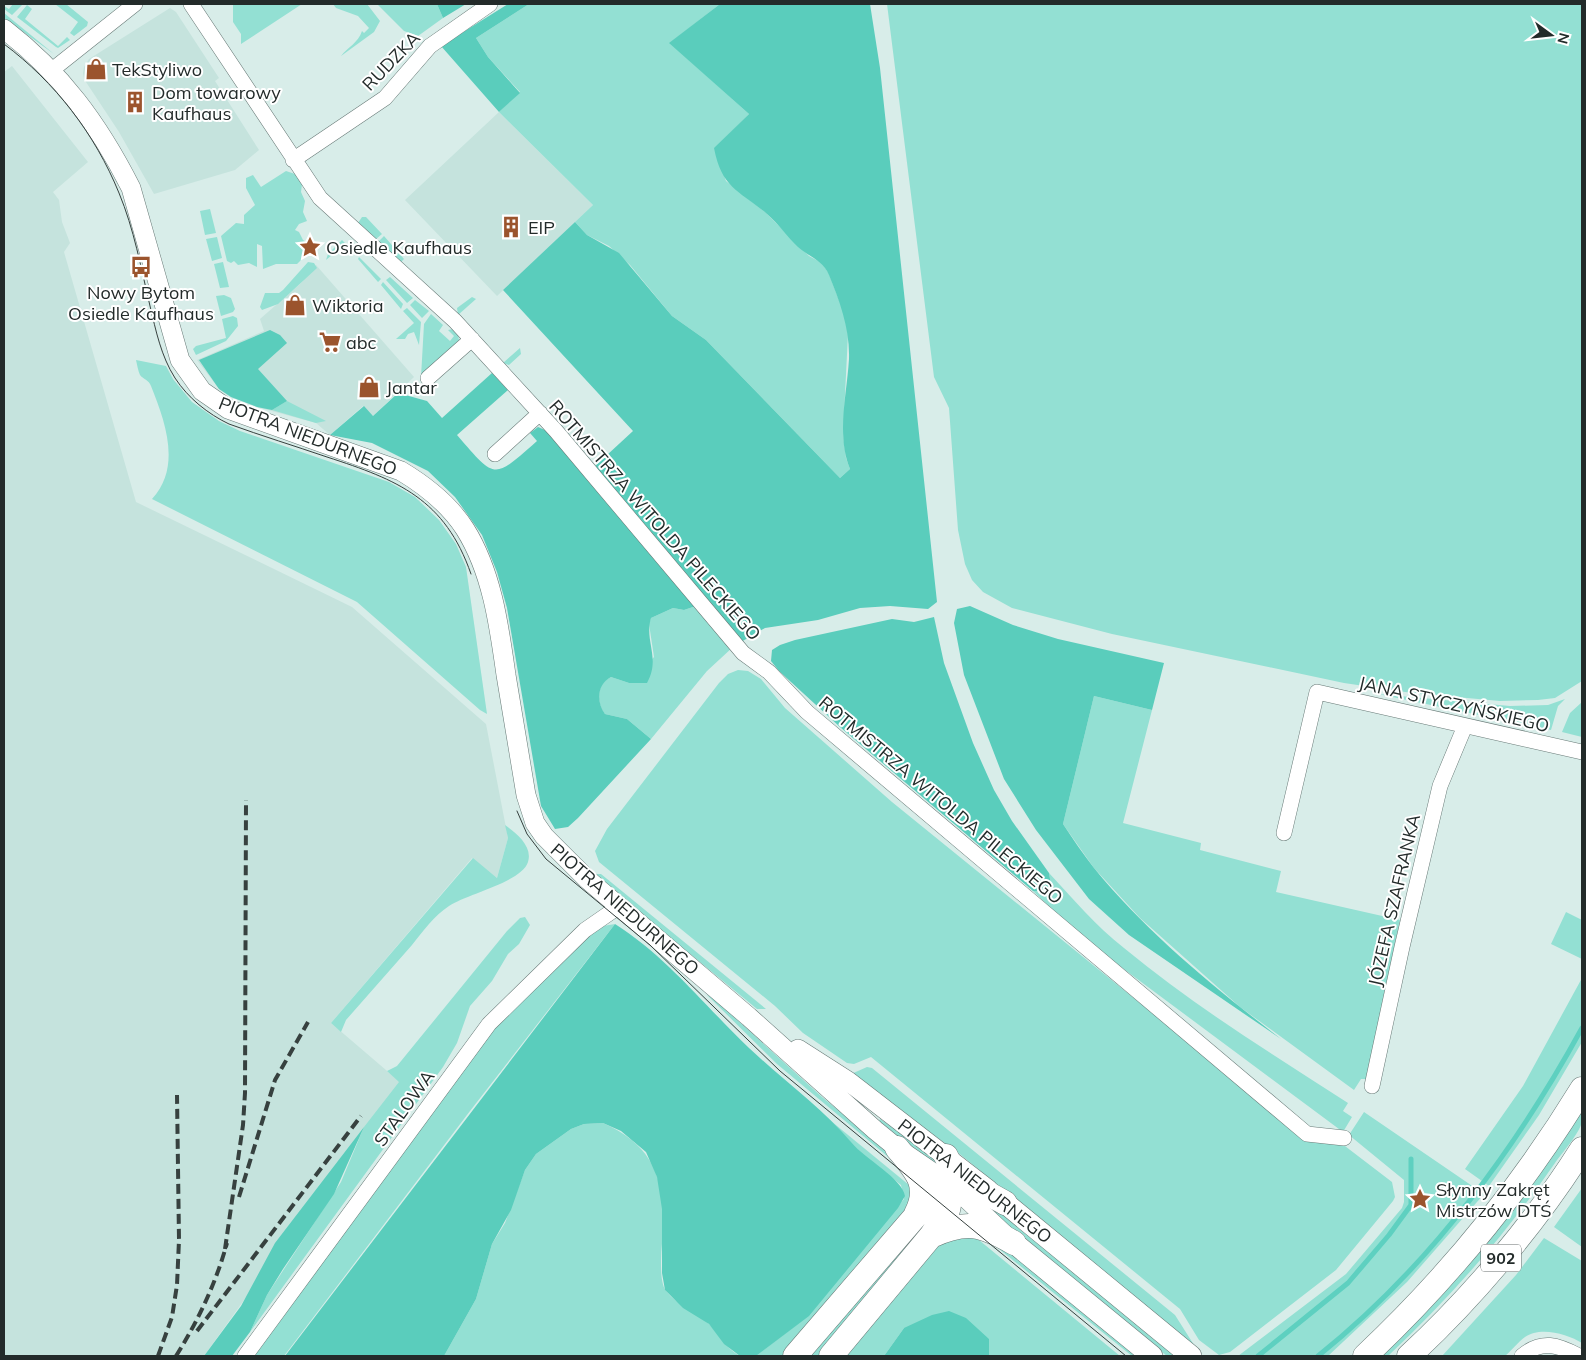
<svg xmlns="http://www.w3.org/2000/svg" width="1586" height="1360" font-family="Mulish,sans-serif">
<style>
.built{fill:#c5e3dd}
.green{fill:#93e0d3}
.forest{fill:#5acdbc}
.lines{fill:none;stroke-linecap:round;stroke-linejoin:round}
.stream{stroke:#5ed0c0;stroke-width:5}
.minor-casing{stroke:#687a77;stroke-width:16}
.tertiary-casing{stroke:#687a77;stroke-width:20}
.secondary-casing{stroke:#687a77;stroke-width:22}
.primary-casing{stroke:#687a77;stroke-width:25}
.minor{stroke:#fff;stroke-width:15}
.tertiary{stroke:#fff;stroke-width:19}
.secondary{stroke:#fff;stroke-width:21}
.primary{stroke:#fff;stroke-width:24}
.tram{stroke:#37413f;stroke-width:1}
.rail{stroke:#37413f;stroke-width:4;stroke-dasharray:10 5;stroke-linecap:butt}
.labels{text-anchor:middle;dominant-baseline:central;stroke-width:4;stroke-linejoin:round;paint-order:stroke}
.shield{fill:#fff;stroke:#656b6a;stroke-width:1}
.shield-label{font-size:16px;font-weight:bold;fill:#232b2a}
.street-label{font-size:18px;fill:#232b2a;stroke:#fff}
.poi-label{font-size:18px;fill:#232b2a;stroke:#fff;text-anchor:start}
</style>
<rect width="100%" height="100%" fill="#d8ede9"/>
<path class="built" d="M170 8 176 12 219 78 215 81 259 150 235 170 154 194 119 132 84 79 83 73 84 67 89 59Z
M12 66 88 162 53 192 59 200 62 222 70 243 64 252 136 502 352 607 486 724 508 838 497 878 472 858 331 1023 400 1082 204 1356H4V72Z
M499 112 593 205 497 296 405 200Z
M316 265 414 377 373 416 363 406 330 435 316 423 257 407 231 397 219 389 197 360 264 331 260 319 300 284Z"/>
<path class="green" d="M13 4H23L12 15 4 9V6L9 9Z
M55 4H66L88 22 87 26 74 36 70 33 78 22Z
M233 4H302L241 44V34L233 22Z
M333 4H367L380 21 374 32 341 56C348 47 358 43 362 31L364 33 369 28 358 16 336 8Z
M377 4H437L443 18 418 36 404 31Z
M529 4H720L670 43 749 114 715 148 726 181 766 213 809 256 822 263 829 274 844 313 848 334 843 435 846 458 850 469 840 478 706 340 672 316 630 265 609 246 587 235 575 222 593 205 499 112 520 92 488 57 476 38Z
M887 4H1582V681L1555 698 1538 700 1500 701 1412 693 1344 683 1112 634 1012 608 983 592 972 580 965 564 958 530 949 408 934 377Z
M27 5 32 9 25 19 58 46 67 37 70 40 58 48 56 47 17 17Z
M4 13 54 54 4 18Z
M286 171 295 174 302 184 301 192 305 201 303 212 307 221 299 224 295 230 299 232 303 240 308 243 306 255 297 264H276L263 269 262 246 257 244V267L249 263 238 265 234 261 231 263 227 261 221 236 236 223 244 224V215L255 205 246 188V178L253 175 261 187Z
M210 209 216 233 205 235 200 211Z
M362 217H366L382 234 375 240 358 223Z
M384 236 404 259 401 262 378 242Z
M217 237 222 258 212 261 206 239Z
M342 240 357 255 345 244 326 260 328 254Z
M359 257 381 279 378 282 358 259Z
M223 262 229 287 220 288 214 264Z
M308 262 314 263 317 268 278 304 262 310 260 307 265 293H279L283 290Z
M390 277 413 298 407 303 386 280Z
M383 282 403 304 401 309 381 285Z
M224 295 231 298 235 309 233 312 221 316 216 296Z
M472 297 476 299 458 315 457 308Z
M415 300 429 311 422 318 410 305Z
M407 308 421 322 419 345 414 332 408 334 405 339H396L414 323 403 311Z
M431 314 443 325 439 331 450 341 454 336 448 330 453 329 458 334 459 340 421 377 424 324Z
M233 316 237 318 238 326 226 341 196 355 193 349 196 346 226 338 222 319Z
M520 348 521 354 509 365 503 363Z
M136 360 166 366 173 379 192 402 219 421 240 431 389 482 415 497 439 520 456 544 466 567 487 714 480 710 357 602 152 499C182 467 165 421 151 386 149 380 143 379 140 375 138 371 137 364 136 360Z
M287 401 326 421 316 423 272 410Z
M696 606 733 647 707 671 651 739 627 719 605 714C596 703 596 683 611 677L629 683 654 657 649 624 651 618 673 608 684 610Z
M738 670 748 671 761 679 785 708 892 802 1305 1137 1341 1143 1392 1182 1395 1197 1393 1201 1336 1270 1230 1352 1219 1355 1199 1340 1180 1309 871 1057 854 1064 847 1063 803 1033 775 1006 599 862 595 851 607 829 719 683 728 674Z
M1378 694 1510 706 1548 705 1565 699 1558 706 1551 730Z
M1094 696 1152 710 1123 823 1201 843 1200 850 1281 871 1276 892 1400 920 1366 1079H1361L1354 1090 1240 1007 1140 918 1094 868 1063 824Z
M1582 702V737L1562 732 1570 713Z
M505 825C516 833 533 846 528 862 522 882 467 894 449 906 434 916 423 931 412 945 390 970 368 995 346 1020L341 1032 331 1023 473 858 497 878 508 838Z
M1049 873C1073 899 1096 926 1124 948 1194 1006 1272 1054 1348 1103L1343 1111 1352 1117 1343 1132 1078 935 1033 891H1042L1051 885Z
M593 874H601L766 1009H757Z
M1566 912 1582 920V959L1551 944Z
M525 917 530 925 519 944 508 954 492 981 470 1006 457 1043 443 1067 250 1332 267 1295 341 1182 364 1127 399 1082 387 1071 397 1066 507 931 520 918Z
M615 924 470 1111 284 1356H252L487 1036 591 932 603 926Z
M1582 978V1042L1539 1115 1489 1186 1465 1169 1523 1086Z
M707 995 712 997 822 1097 904 1164 899 1166 777 1064Z
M867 1067 872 1068 1175 1315 1194 1345 956 1151 849 1075Z
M1582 1107C1582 1111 1583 1118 1582 1122 1579 1134 1562 1153 1555 1163 1507 1233 1450 1298 1388 1356H1376Z
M1364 1112 1484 1194 1407 1282 1328 1356H1238L1346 1274 1402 1208 1404 1202V1180L1349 1135Z
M880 1119 931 1153 948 1176 881 1123 879 1121Z
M831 1121 909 1185 915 1201 787 1356H756L809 1315 904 1199 901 1185 862 1154Z
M603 1123C647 1143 663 1170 663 1219 664 1233 661 1247 661 1261 661 1270 661 1284 666 1291 677 1305 696 1312 709 1324 720 1335 725 1348 740 1356H444L476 1299 492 1244 505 1223 525 1170 536 1154 571 1129 584 1124Z
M1582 1188V1247L1554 1227Z
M967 1193H977L1180 1356H1167Z
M935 1204 942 1210 819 1356H807Z
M968 1231 1120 1356H989V1339L904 1328 884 1356H840L938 1242Z
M978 1232 988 1235 1139 1356H1132Z
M1544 1238 1582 1261V1343C1568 1334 1540 1326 1525 1337 1518 1342 1512 1350 1505 1356H1442L1516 1275Z"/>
<path class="forest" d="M437 4H466L443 18Z
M508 4H529L476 38 488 57 520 93 499 112 441 46Z
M720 4H870L880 68 937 602 928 609 890 606 860 608 818 620 765 628 741 642 594 467 633 431 503 290 575 222 587 235 619 253 672 316 706 340 840 478 850 469C836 435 847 394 849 359 850 329 840 302 829 275 823 260 809 257 798 247 787 237 779 224 767 214 739 190 722 189 714 148L749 114 669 43Z
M270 330 280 335 287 343 258 369 287 401 272 410 257 407 231 397 219 389 199 360Z
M492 373 508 390 457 435C496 480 493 480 537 441L530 433 538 427 545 430 616 510 696 606 684 610 673 608 651 618C644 641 661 658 647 683H629L611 677C597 684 596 702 605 714L627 719 651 739 578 818 568 827 555 829 541 806 507 608 497 572 482 535 455 497 428 471 372 443 330 435 364 406 373 416 398 393 427 401 442 418Z
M970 606 1013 625 1058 639 1164 663 1152 710 1094 696 1063 824C1073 839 1083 854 1094 868 1147 933 1215 988 1281 1039L1129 935 1089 899 1036 830 1004 779 964 675 954 623 957 609Z
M934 617 944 663 973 743 994 790 1012 821 1049 873 1051 885 1042 891H1033L840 727 779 671 771 661 772 650 780 645 795 640 892 619 914 622Z
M615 924C666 956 706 1007 749 1048 783 1080 822 1108 852 1143 865 1159 902 1178 905 1196L898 1208 809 1316 756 1356H740L724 1344 709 1324 683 1308 665 1290 662 1273V1209L657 1177 646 1152 621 1131 603 1123 584 1124 571 1129 536 1154 525 1170 511 1210 492 1244 476 1299 444 1356H285Z
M364 1127 334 1194 283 1269 267 1295 250 1332 232 1356H204L241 1306 275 1243Z
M949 1311 966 1318 989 1339V1356H884L904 1328 932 1315Z"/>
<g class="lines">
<path class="stream" d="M1258 1356 1348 1283 1389 1235 1411 1205V1159
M1318 1356C1429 1267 1514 1152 1582 1028"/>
<g class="minor-casing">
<path id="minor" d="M191 4 320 198 455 321 556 431 743 653 769 672 807 712 1307 1134 1344 1138
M52 70 135 4
M293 160 385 98 430 46 490 4
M428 378 472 339
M495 454 540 413
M1284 833 1317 692 1582 752
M1372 1086 1402 947 1440 786 1465 726
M245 1356 489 1024 585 930 611 912 618 905
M1522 1356C1542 1339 1558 1345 1579 1356"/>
</g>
<g class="tertiary-casing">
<path id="tertiary" d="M4 29C61 73 98 123 131 188L180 360 202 391 228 409 401 471C426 486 449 504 465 529 492 572 499 625 506 675 513 715 519 755 526 795L535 823 544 836 587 879 749 1017 875 1130 897 1148 954 1187 1004 1234
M798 1049 848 1081 989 1190"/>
</g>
<g class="secondary-casing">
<path id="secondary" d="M1005 1203 1191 1356
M1014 1243 1152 1356"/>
</g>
<g class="primary-casing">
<path id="primary" d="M897 1148C916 1171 931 1185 916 1214
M931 1236C967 1220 981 1224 1014 1243
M795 1356 932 1197C968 1180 971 1184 1005 1203
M831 1356 931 1236 948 1210 955 1175 946 1156
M1365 1356C1449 1277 1522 1187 1582 1089
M1409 1356C1472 1298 1536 1222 1582 1149"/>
</g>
<use href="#minor" class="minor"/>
<use href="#tertiary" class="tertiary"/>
<use href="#secondary" class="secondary"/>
<use href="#primary" class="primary"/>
<path class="tram" d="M4 44C55 82 95 134 119 193 134 229 141 268 150 306 156 331 161 356 175 378 188 398 208 414 229 424 262 436 295 446 327 457 398 480 445 499 471 574
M517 811 527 834 546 859 650 945 780 1071 1126 1356"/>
<path class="rail" d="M239 1197 275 1080 308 1022
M225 1249 243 1125 245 1093 246 800
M197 1331 361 1116
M158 1356 172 1317 177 1285 179 1240 177 1095
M176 1356C198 1321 216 1283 227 1243"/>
</g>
<defs>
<g id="shop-bare" transform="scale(1.725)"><path d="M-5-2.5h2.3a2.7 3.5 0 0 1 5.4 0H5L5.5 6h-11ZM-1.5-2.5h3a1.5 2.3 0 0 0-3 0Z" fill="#9b542d" stroke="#fff" stroke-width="2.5" paint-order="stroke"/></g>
<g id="building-bare" transform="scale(1.725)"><path d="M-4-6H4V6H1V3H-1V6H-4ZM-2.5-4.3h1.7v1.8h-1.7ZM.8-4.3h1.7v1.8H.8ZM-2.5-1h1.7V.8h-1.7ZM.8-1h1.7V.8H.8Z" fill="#9b542d" stroke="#fff" stroke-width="2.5" paint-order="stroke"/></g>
<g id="sight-bare" transform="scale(1.725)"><path d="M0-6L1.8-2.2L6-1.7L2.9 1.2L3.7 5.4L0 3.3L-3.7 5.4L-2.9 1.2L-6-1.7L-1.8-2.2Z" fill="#9b542d" stroke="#fff" stroke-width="2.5" paint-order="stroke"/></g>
<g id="bus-bare" transform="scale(1.725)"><path d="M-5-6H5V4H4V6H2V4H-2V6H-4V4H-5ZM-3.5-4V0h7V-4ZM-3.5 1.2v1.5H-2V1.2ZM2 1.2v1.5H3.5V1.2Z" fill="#9b542d" stroke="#fff" stroke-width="2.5" paint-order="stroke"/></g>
<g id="supermarket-bare" transform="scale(1.725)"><path d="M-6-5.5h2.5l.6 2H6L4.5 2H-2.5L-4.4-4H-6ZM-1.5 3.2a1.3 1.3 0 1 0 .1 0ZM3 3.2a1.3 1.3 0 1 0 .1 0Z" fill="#9b542d" stroke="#fff" stroke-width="2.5" paint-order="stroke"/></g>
</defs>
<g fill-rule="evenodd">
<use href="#shop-bare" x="96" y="69"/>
<use href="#building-bare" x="135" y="102"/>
<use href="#building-bare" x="511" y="227"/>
<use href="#sight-bare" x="310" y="247"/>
<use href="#bus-bare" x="141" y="267"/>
<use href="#shop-bare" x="295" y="305"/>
<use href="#supermarket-bare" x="330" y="342"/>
<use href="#shop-bare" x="369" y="387"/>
<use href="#sight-bare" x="1420" y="1199"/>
</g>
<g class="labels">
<rect class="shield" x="1481" y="1244.5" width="40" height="27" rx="4"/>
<g class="shield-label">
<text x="1501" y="1258">902</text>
</g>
<g class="street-label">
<text transform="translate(391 61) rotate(-46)">RUDZKA</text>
<text transform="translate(308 436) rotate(21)">PIOTRA NIEDURNEGO</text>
<text transform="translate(655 520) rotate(49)">ROTMISTRZA WITOLDA PILECKIEGO</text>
<text transform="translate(1454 704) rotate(13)">JANA STYCZYŃSKIEGO</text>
<text transform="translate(941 800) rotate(40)">ROTMISTRZA WITOLDA PILECKIEGO</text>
<text transform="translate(1394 900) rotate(-77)">JÓZEFA SZAFRANKA</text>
<text transform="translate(625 909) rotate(41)">PIOTRA NIEDURNEGO</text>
<text transform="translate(404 1108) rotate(-54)">STALOWA</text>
<text transform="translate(975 1181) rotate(38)">PIOTRA NIEDURNEGO</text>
</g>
<g class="poi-label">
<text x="112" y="69">TekStyliwo</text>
<text x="152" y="92">Dom towarowy<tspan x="152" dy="21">Kaufhaus</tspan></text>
<text x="528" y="227">EIP</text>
<text x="326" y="247">Osiedle Kaufhaus</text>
<text x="141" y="292" text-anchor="middle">Nowy Bytom<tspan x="141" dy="21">Osiedle Kaufhaus</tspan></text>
<text x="312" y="305">Wiktoria</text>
<text x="346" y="342">abc</text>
<text x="386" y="387">Jantar</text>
<text x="1436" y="1189">Słynny Zakręt<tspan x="1436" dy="21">Mistrzów DTŚ</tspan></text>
</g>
</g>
<rect width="1586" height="1360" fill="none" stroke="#232b2a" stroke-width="10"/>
<g transform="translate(1551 35) rotate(105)" stroke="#ffffff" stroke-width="4" paint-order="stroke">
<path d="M0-4L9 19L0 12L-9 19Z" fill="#232b2a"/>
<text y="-8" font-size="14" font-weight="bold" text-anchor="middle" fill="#232b2a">N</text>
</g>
</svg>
